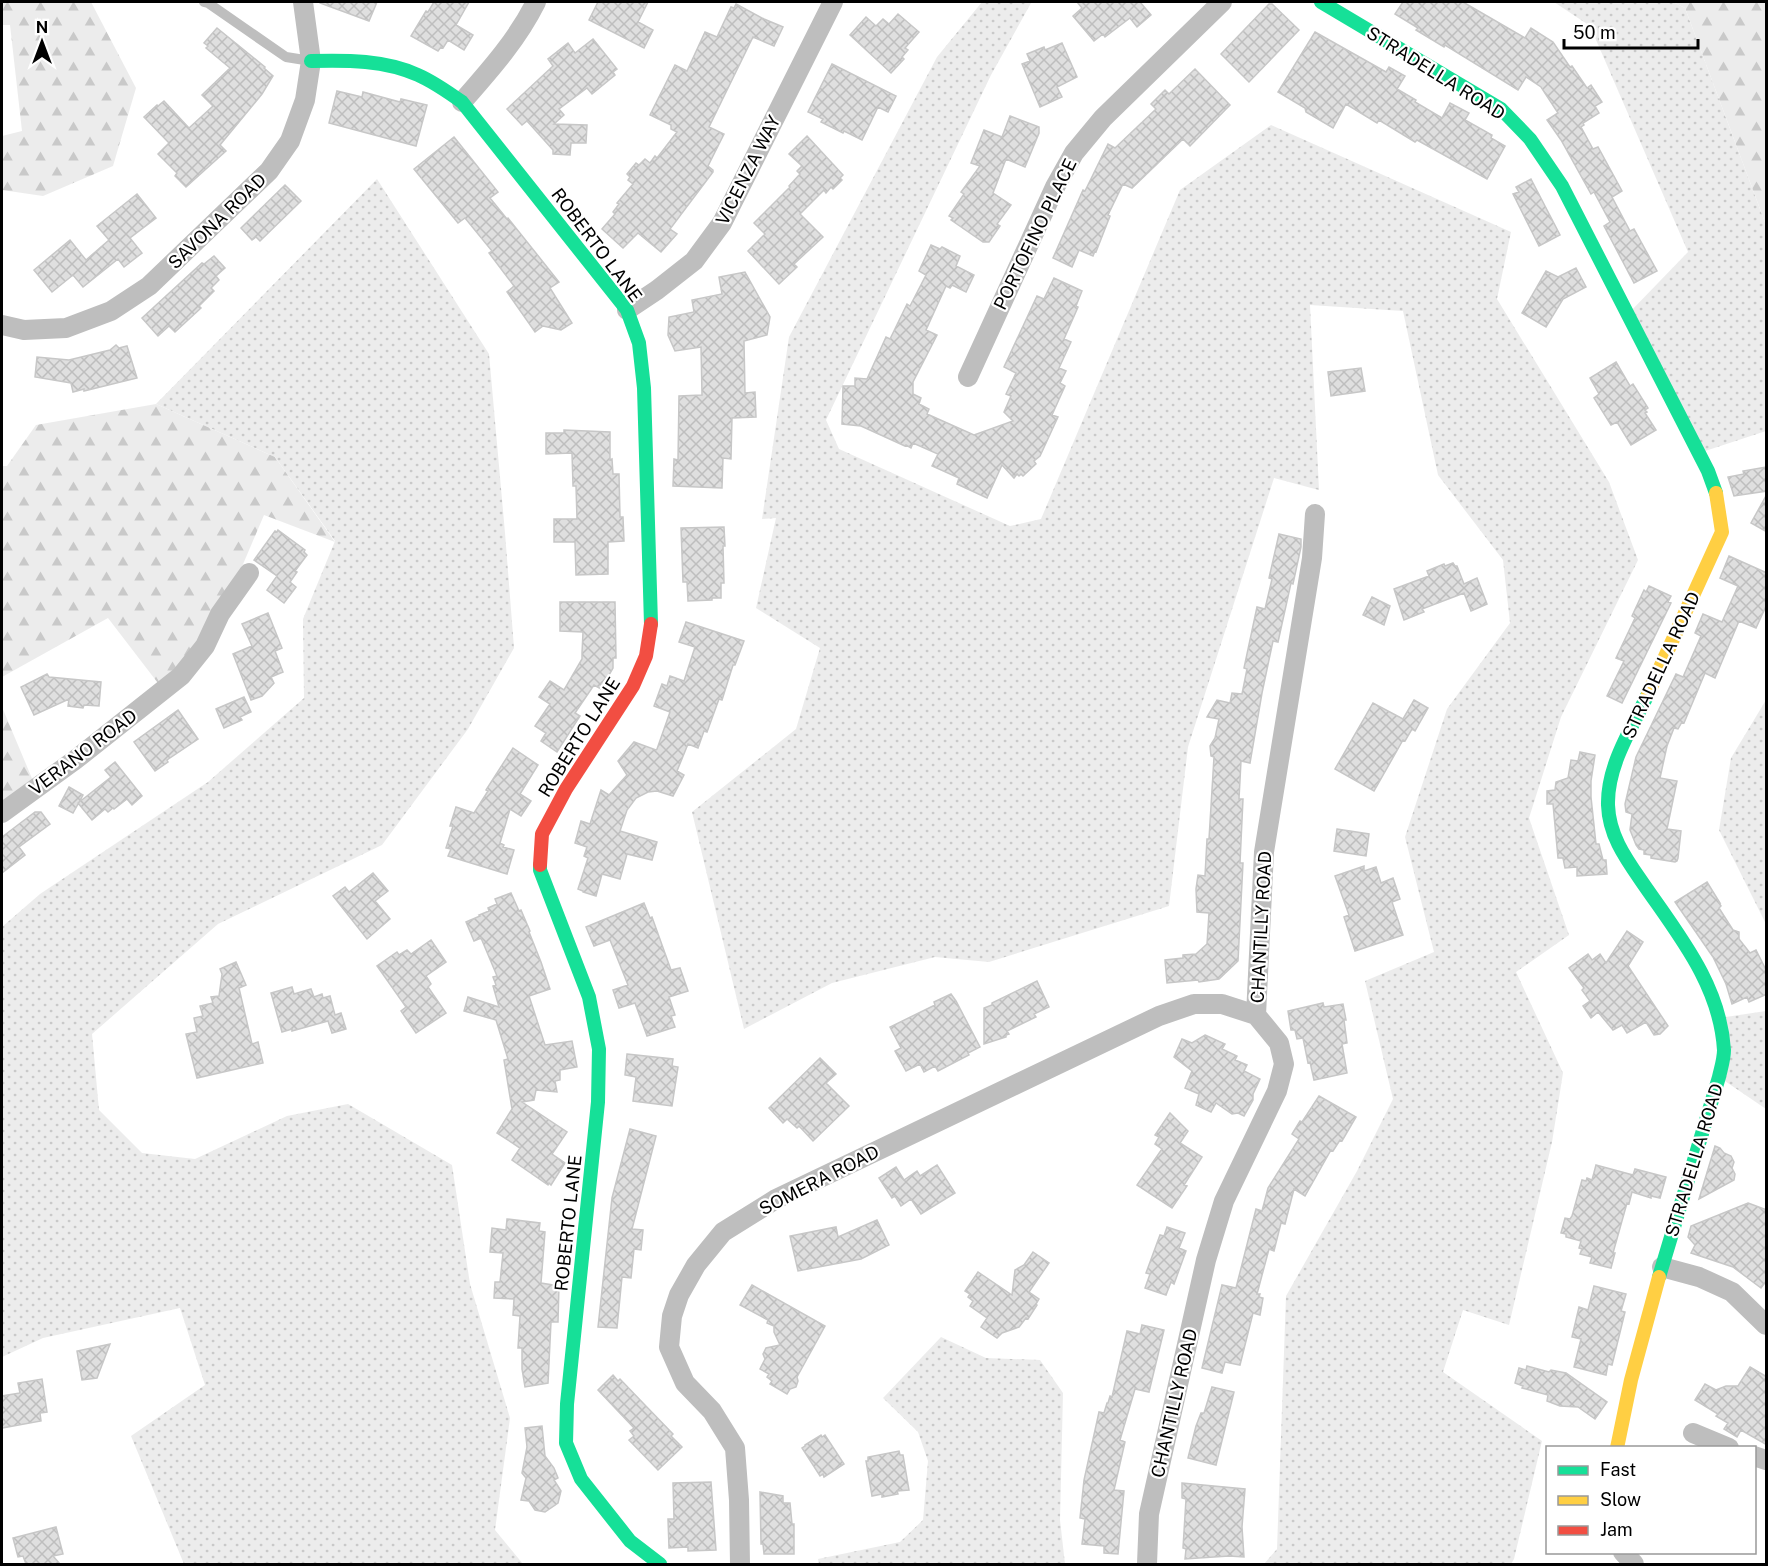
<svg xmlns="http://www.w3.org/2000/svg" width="1768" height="1566" font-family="'Public Sans',sans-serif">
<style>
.green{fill:url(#green-dots)}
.forest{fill:url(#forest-firs)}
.building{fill:url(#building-cross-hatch);stroke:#c7c7c7;stroke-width:1.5}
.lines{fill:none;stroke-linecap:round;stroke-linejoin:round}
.lane{stroke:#bebebe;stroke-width:10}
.street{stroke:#bebebe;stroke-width:20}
.fast{stroke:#16e098;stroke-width:14}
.slow{stroke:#ffcf43;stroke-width:14}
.jam{stroke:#f24e42;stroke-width:14}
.labels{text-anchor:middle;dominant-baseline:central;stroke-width:4.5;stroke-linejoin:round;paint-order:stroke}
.street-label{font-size:18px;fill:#000;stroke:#fff}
</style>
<defs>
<pattern id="green-dots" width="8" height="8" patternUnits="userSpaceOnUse" patternTransform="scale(1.5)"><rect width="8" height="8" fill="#ececec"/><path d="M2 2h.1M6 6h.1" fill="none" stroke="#c9c9c9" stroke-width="1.8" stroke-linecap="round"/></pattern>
<pattern id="forest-firs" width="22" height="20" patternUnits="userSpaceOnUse" patternTransform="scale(1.5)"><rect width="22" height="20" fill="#ececec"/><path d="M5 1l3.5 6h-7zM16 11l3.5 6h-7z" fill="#c9c9c9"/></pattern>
<pattern id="building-cross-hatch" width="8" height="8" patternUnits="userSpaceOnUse" patternTransform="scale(1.5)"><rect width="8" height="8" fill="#dfdfdf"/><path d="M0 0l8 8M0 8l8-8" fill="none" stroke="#bebebe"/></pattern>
</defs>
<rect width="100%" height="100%" fill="#fff"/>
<path class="green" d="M982 2H1030L1031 3 991 75 826 420 839 449 1010 526 1041 519 1180 190 1271 125 1511 232 1497 299 1609 482 1638 560 1561 717 1529 818 1569 935 1516 972 1563 1073 1552 1142 1509 1325 1463 1310 1443 1372 1542 1441 1514 1559 1511 1564H1264L1277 1549 1286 1296 1357 1171 1393 1099 1365 981 1434 952 1405 837 1447 709 1510 623 1503 560 1438 475 1403 311 1310 305 1319 490 1274 478 1188 747 1169 906 989 962 935 957 832 983 744 1029 692 812 796 729 820 648 756 608 776 518 762 519 789 337 937 57Z
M1554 2H1673L1685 8 1766 225V431L1699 453 1628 314 1688 252 1590 26Z
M377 179 489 354 505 533 514 648 468 729 382 845 218 924 92 1034 99 1110 142 1153 195 1159 287 1116 348 1104 452 1165 470 1284 510 1418 495 1530 523 1564H184L131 1436 205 1385 180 1308 43 1338 2 1357V927L40 894 208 782 304 698 303 619 335 541 275 457 156 404Z
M1766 700V924L1719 830 1731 758Z
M1766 1011V1109L1719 1077V1018Z
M941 1337 986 1358 1040 1360 1063 1393 1060 1520 1065 1564H819L818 1559 900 1542 923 1520 928 1461 918 1432 883 1398Z"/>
<path class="forest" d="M2 2H91L136 88 113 166 43 196 2 190V136L22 131 10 25H2Z
M1673 2H1766V225L1685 8Z
M156 404 275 457 335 542 264 515 232 590 164 691 108 618 2 677V466H7L36 425Z
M2 707 36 788 2 813Z"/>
<path class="building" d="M320 2H377L369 21 320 3Z
M434 2H469L456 25 473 35 464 50 448 40 443 48 441 47 438 51 411 36 426 11 428 12Z
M598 2H648L638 22 653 30 644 48 589 20Z
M1077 2H1140L1151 15 1137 27 1130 18 1105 37 1103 34 1094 41 1073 16 1082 8Z
M1403 2H1463L1525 38 1531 28 1553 42 1570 67 1572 66 1587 88 1591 85 1602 102 1595 106 1599 113 1583 123 1584 125 1581 127 1593 149 1598 147 1622 191 1612 197 1630 231 1634 229 1657 271 1634 283 1604 226 1610 222 1594 192 1591 194 1561 140 1547 120 1558 113 1541 87 1526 77 1518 90 1445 45 1444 47 1416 30 1418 28 1395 14Z
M736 4 764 19 783 27 774 46 753 37 709 127 724 134 708 166 713 170V172L670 229 677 234 661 252 638 233 623 248 602 229 615 214 613 212 619 204 617 203 633 184 628 180 630 177 627 174 636 163 639 165 645 159 650 163 655 156 657 158 677 132 671 129V125L650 115 675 65 687 71 705 32 717 37 731 7 734 8Z
M1269 4H1272L1299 30 1249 82 1221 54Z
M898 14 919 32 905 48 908 50 902 57 904 59 891 73 850 35 866 17 876 26 883 19 889 24Z
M217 28 265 67 264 68 273 76 262 94 220 145 226 151 186 187 175 176 177 173 158 154 169 143 144 117 157 105 158 106 164 101 189 128 213 106 202 95 230 68 206 48 208 46 204 43Z
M1315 32 1386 72 1389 67 1405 76 1397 89 1416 100 1415 102 1442 118 1450 103 1469 113 1465 120 1492 135 1491 138 1505 146 1487 179 1417 140 1415 142 1379 120 1377 123 1346 104 1333 128 1306 112 1305 108 1278 92Z
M593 39 617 69 613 72 615 75 592 94 587 88 559 109 564 115 554 124 587 125 586 143H571L570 155 553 154V150L527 121 522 125 507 109 553 66 548 59 568 43 575 53Z
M1062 43 1077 77 1057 87 1062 97 1040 107 1022 64 1030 61 1027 54 1044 47 1045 50Z
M832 64 896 96 888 112 878 107 862 140 844 131 843 133 821 122 823 119 808 112Z
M1195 69 1230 105 1190 146 1183 139 1132 188 1123 184 1108 215 1110 216 1096 252 1095 251 1093 256 1079 250 1072 267 1053 258 1083 190 1085 191 1108 144 1115 148 1156 109 1151 104 1165 90 1169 94Z
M337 91 362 97 363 92 400 102 401 99 427 105 416 146 329 123Z
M1010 116 1039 127V133L1025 167 1006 159 993 193 1011 205 997 224 1000 226 989 242H983L951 220 953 218 949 216 964 194 961 192 980 166 971 163 984 130 1002 137Z
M807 136 843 175 840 178 842 180 833 189 831 187 826 193 824 190 800 214 823 237 794 264 797 267 779 284 748 251 765 234 754 223 790 187 789 186 800 174 797 171 802 166 789 154Z
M454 137 498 192 490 198 507 219 508 218 559 282 550 288 572 323 561 330 543 326 535 332 507 292 514 286 489 253 492 251 465 218 458 223 414 169Z
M1531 179 1560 235 1539 246 1513 194 1519 192 1516 187Z
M285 185 301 201 260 241 256 237 252 240 241 228Z
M137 194 156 218 130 238 142 253 124 267 118 259 83 287 73 275 52 292 34 270 70 240 86 260 109 240 97 226Z
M931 245 940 249 942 247 960 256 956 266 974 275 966 292 952 285 950 288 946 286 926 330 937 335 913 382V394L921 398 919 404 929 409 927 414 974 435 1013 421 1004 412 1011 396 1006 394 1016 373 1004 367 1037 296 1044 299 1054 278 1082 291 1076 306 1078 307 1064 339 1071 342 1059 368 1066 371 1060 383 1065 386 1052 415 1058 417 1040 456 1034 461 1036 464 1023 476 1021 474 1019 476 1017 474 1014 478 1002 465 987 498 957 484 959 478 932 466 938 454 913 443 911 448 906 445 905 446 861 426 842 424 843 386H855V378L867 379 886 337 890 339 907 304 910 306 926 275 919 271Z
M214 256 225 268 216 276 219 280 211 288 214 291 199 306 201 308 175 332 169 326 158 336 142 318 202 263 204 264Z
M1576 268 1586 287 1563 299 1546 327 1522 313 1546 271 1558 277Z
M745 272 770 317 767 335 744 341 745 393 755 392 756 417 732 418 731 459 723 458 722 488 673 486 674 459 678 460 679 396 702 395 701 347 675 351 668 335 669 317 694 312 692 300 722 294 719 277Z
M116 345 119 348 127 346 137 378 84 391V389L73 392 71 383 35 377 37 357 69 360 110 350Z
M1616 362 1630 386 1633 384 1648 408 1645 410 1647 412 1645 413 1656 430 1631 445 1617 422 1611 425 1594 398 1599 394 1590 378Z
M1361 368 1365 391 1331 396 1328 372Z
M564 430 610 432V460L612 459 613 474H619L620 517H623L624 541 608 542V574L576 575 575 542H554V519H577L576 486H573L572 453 546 454V433H564Z
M1767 467V491L1734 496 1728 477 1744 474 1743 471Z
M1767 494V532L1751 523Z
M724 527 725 546H723L724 583H721V598H712V600L688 601 687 582H683L681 528Z
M278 530 305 550 304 552 307 555 295 571 297 572 290 582 296 587 284 603 267 590 277 576 254 560 275 531 277 532Z
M1279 534 1301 539V547L1293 584 1291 583 1278 642 1273 641 1262 693 1250 763 1241 761 1239 799H1243L1240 863H1243L1238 961 1219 979 1199 982 1198 980 1167 983 1165 960 1183 958V955L1196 954 1207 944 1209 913 1197 912 1196 889 1198 875 1205 876 1207 839H1209L1214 757 1211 756 1210 746 1215 738 1219 719 1207 717 1217 700 1230 703 1232 693 1242 694 1247 669 1244 668 1257 607 1265 609 1272 579 1269 578Z
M1729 556 1767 573V604L1756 628 1739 621 1715 678 1705 673 1684 723 1682 722 1678 729 1674 728 1667 746 1660 778 1677 781 1667 829 1681 831 1678 858 1677 861 1675 862 1651 858V855L1644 854V850L1639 849 1636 845 1630 830 1632 814 1626 812 1625 804 1636 757 1676 674 1683 677 1701 636 1695 633 1703 614 1722 622 1738 586 1720 578Z
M1453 563 1455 566H1457L1464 584 1477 578 1487 604 1471 611 1464 593 1422 609 1424 612 1404 620 1394 589 1429 576 1427 571 1444 564 1445 566Z
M1649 586 1671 596 1668 602 1671 603 1622 703 1607 696 1624 661 1616 658 1635 618 1632 616 1644 590 1646 592Z
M1372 597 1390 606 1384 625 1363 615Z
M560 602H615L616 658H613V668L601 689 594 685 575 713 580 716 557 752 541 741 546 733 535 726 550 704 539 697 550 681 564 690 582 659V653L583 632 560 631Z
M268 613 282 648 275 651 283 672 271 677 274 683 262 696 251 700 233 654 252 646 242 624Z
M686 622 744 641 735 665H733L722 700 719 699 707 732 704 731 698 748 688 744 677 771 684 775 673 796 657 791 648 792 636 798 627 810 620 831 657 842 652 860 627 854 620 879 602 874 596 896 583 892V891L578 889 588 858 584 856 587 847 575 843 581 821 590 824 601 790 609 795 627 775 618 761 634 742 656 750 657 749 670 712 654 706 662 684 667 686 670 676 684 681 695 647 679 642Z
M47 674 49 677 101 682 99 706 84 705 83 708 68 706 69 699 34 715 21 687Z
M244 697 251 712 240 717 242 720 224 728 216 709Z
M1414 700 1428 708 1415 731 1412 729 1405 741 1403 740 1374 791 1335 769 1373 703 1403 719Z
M178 710 198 739 167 760 168 762 155 771 134 742Z
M513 748 538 765 520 794 531 801 521 816 510 809 500 843 504 845 503 847 514 850 507 874 448 856 451 849 446 848 453 826H450L456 807 474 813 488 791 486 790Z
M1580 752 1595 755 1591 781V797L1596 844H1599L1603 860H1606L1607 874 1577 876V867L1565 868 1563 858H1558L1553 804H1547V791L1555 790 1556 782 1568 778 1571 760 1578 761Z
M115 762 142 796 132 805 127 799 114 809 113 808 108 812 105 809 92 820 78 803 111 777 105 770Z
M69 787 83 795 73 813 59 806Z
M35 812H41L50 824 19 847 25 855 2 873V837Z
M1337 829 1369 834 1366 856 1334 851Z
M1364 866V871L1376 867 1381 883 1393 878 1400 899 1392 902 1403 935 1355 951 1344 917 1349 915 1335 876Z
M373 873 388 891 375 901 390 919 367 939 333 896 345 887 349 892Z
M1707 882 1720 903H1719L1721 906 1719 908 1733 930 1739 932V939L1750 953 1756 950 1767 972V994L1749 1002 1747 997 1732 1004 1726 984 1713 957 1675 902Z
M511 893 519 911 521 910 530 931 529 932 541 962 550 989 529 996 545 1045 572 1041 577 1067 560 1070V1080L555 1081 557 1092 536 1090 534 1100 522 1102 567 1132 552 1154 565 1163 551 1185 549 1183 548 1185 512 1160 520 1148 497 1133 512 1109 504 1060 508 1059 496 1020 464 1011 468 997 499 1007 493 986 496 985 493 977 497 976 481 938 474 941 466 922 480 916 479 915 489 911 488 908 497 904 495 899Z
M644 903 650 918 652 917 671 970 680 968 688 991 669 997 675 1015 671 1016 675 1027 647 1036 635 1003 619 1008 613 990 628 985 610 940 594 946 586 927Z
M1627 931 1643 942 1628 966 1668 1026 1660 1034 1654 1035 1646 1022 1627 1033 1622 1025 1613 1030 1598 1012 1591 1018 1583 1006 1590 1001 1582 990 1584 988 1569 968 1588 954 1592 960 1600 954 1606 963Z
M431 940 446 962 426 976 431 984 428 987 446 1013 416 1033 401 1011 406 1007 377 966 397 952 399 955 407 950 411 954Z
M236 962 246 985 239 988 252 1044 258 1042 263 1063 197 1078 186 1034 197 1032 194 1018 203 1016 200 1006 213 1003 211 997 219 996 222 974 220 969Z
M1037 981 1049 1007 1034 1014 1036 1017 1007 1031 1009 1034 1006 1035V1037L984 1044V1008L992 1005V1003Z
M292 987 294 994 311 989 314 997 322 994 323 998 330 996 335 1015 341 1013 346 1029 332 1033 328 1021 292 1031V1029L282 1032 271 993Z
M951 994 956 1001 980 1047 968 1053 969 1055 938 1071 935 1066 924 1072 920 1064 906 1071 895 1051 901 1048 890 1027 935 1005 934 1002Z
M1323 1003 1324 1007 1343 1004 1346 1020H1344L1347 1043 1342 1044 1347 1073 1314 1080 1310 1062 1308 1063 1303 1038 1297 1039 1295 1030H1291L1288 1011Z
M1205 1035 1225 1044 1222 1049 1237 1056 1235 1060 1247 1065 1244 1071 1260 1079 1253 1094V1100L1244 1116 1238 1113 1232 1114 1216 1103 1211 1112 1196 1105 1199 1094 1185 1088 1192 1071 1174 1057 1182 1039 1192 1043Z
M627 1054 673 1059 672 1066 678 1067 672 1106 633 1101 636 1077 625 1075Z
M820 1058 836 1074 826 1083 849 1106 813 1141 799 1126 797 1128 787 1119 783 1123 769 1108Z
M1319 1096 1356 1117 1342 1141 1340 1140 1333 1151 1331 1150 1305 1196 1294 1189 1285 1224 1281 1223 1274 1251 1269 1249 1257 1294H1260L1259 1297 1263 1298 1260 1315 1253 1313 1240 1365 1225 1362 1222 1373 1202 1368 1222 1285 1236 1288 1256 1209 1262 1211 1268 1188 1299 1139 1292 1134 1300 1121 1302 1122Z
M1170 1113 1188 1131 1180 1143 1202 1157 1184 1185 1187 1186 1172 1208 1137 1185 1162 1149 1155 1144 1159 1137 1155 1135Z
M630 1129 656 1136 632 1229 643 1230 641 1250 634 1249 631 1278 622 1277 617 1328 598 1327 612 1198Z
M1715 1146 1720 1148 1724 1153 1731 1156 1734 1162 1732 1168 1735 1174 1734 1180 1699 1199Z
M937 1165 955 1193 921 1214 911 1199 901 1206 895 1196 892 1198 879 1178 896 1167 904 1180 917 1171 920 1176Z
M1596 1165 1633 1175 1635 1169 1666 1177 1660 1198 1651 1196V1198L1632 1192 1629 1204 1627 1203 1613 1253H1615L1611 1268 1590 1263 1592 1257 1580 1254 1582 1249 1579 1248 1581 1241 1566 1237V1234L1561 1233 1565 1218 1570 1219 1572 1216 1582 1180 1586 1181 1587 1178 1592 1180Z
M1748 1203 1767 1210V1280L1761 1288 1733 1267 1691 1253 1695 1245 1688 1237 1691 1226Z
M507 1219 540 1223 539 1231 545 1232 541 1283 559 1286 558 1322H551L548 1383 525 1387 522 1369V1348H518L520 1316 513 1315 514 1299 494 1298 495 1282H500L503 1253 490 1252 492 1228 506 1230Z
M877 1220 889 1245 861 1259 798 1271 790 1236 836 1227 838 1237Z
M1167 1227 1185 1233 1179 1248 1186 1251 1174 1284 1171 1282 1166 1295 1145 1288 1150 1274 1146 1273 1160 1235 1164 1236Z
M1033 1252 1049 1263 1029 1292 1039 1299 1036 1304 1037 1305 1028 1319 1026 1318 1019 1327 1002 1333 997 1338 981 1327 987 1318 970 1306 973 1301 968 1297 970 1294 965 1291 978 1272 1012 1295 1015 1270 1024 1265Z
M752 1285 825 1326 797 1377 798 1381 796 1387 790 1389 787 1394 770 1384 772 1381 767 1377 769 1374 760 1369 765 1359 763 1354 766 1348 780 1345 774 1332V1326L767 1323 768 1320 740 1305Z
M1594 1286 1626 1294 1621 1311 1625 1312 1612 1365 1608 1364 1606 1375 1574 1367 1581 1339 1572 1337 1579 1307 1588 1310Z
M1142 1325 1164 1330 1149 1392 1135 1389 1120 1440 1125 1442 1114 1490 1124 1491 1118 1554 1104 1553V1546L1082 1544 1085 1519 1080 1518 1084 1480 1099 1412 1104 1413 1107 1403H1108L1110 1396 1112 1397 1127 1331 1140 1334Z
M110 1344 97 1378 82 1380 77 1351Z
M1527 1366 1549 1372 1551 1370 1566 1373 1607 1402 1595 1419 1578 1407 1560 1406 1547 1401 1548 1395 1522 1388 1523 1386 1515 1383 1519 1368 1526 1370Z
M1750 1367 1767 1377V1445L1741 1430 1737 1437 1724 1429 1728 1423 1716 1416 1718 1414 1695 1400 1705 1384 1716 1390 1726 1386H1738Z
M613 1375 618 1381 620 1379 643 1403 673 1434 671 1436 682 1447 658 1470 629 1440 634 1436 630 1431 634 1428 598 1390Z
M42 1379 47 1412 40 1413 41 1421 2 1428V1396L20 1393 18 1383Z
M1212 1387 1234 1392 1216 1465 1188 1458 1196 1426 1201 1413H1204Z
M542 1426 545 1456 554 1468 558 1478 554 1480 561 1491 558 1503 545 1512 535 1510 529 1501 521 1500 526 1478 522 1473 527 1447 525 1428Z
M821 1435 822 1437 825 1435 844 1464 824 1477 823 1474 820 1476 802 1448 805 1446V1445Z
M899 1451 900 1455H903L909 1490 897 1491 898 1494 882 1497V1494L872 1496 866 1461H868V1457Z
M711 1482 716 1550 688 1551V1547L669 1548 668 1519H674L673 1483Z
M1182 1483 1245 1489 1242 1527 1244 1557 1229 1556 1185 1559 1186 1549 1183 1548 1186 1499 1182 1498Z
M760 1492 783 1496V1503H790L792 1524H794V1554H764L763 1544H761Z
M56 1527 63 1554 53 1556 60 1564H26L23 1556 18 1557 13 1538Z"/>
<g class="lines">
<path class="lane" d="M204 2 208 3 286 57 311 61"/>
<path class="street" d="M462 102C490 70 517 40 536 2
M627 310 657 290 694 261 722 223 833 2
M2 325 24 330 66 328 111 311 149 286 269 171 290 141 305 100 311 61 303 2
M968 377 1055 187 1074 153 1103 118 1222 2
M2 813 75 760 181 676 205 646 220 614 249 573
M1662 1267 1699 1277 1732 1292 1766 1325
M1693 1433 1729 1448
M1754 1456 1766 1460
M1623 1552 1634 1564
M740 1564 739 1500 735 1448 712 1411 685 1383 669 1347 672 1316 679 1295 696 1265 723 1232 776 1199 1159 1016 1194 1004H1222L1256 1015
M1147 1564 1149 1514 1206 1260 1224 1201 1277 1091 1284 1064 1279 1043 1256 1015 1264 852 1312 558 1315 514"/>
<path class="fast" d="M1321 2 1501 109 1530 139 1562 186 1708 471 1716 493
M311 61C347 60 385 60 418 75 434 82 448 92 462 102L627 310 639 343 644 388 651 624
M1648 694C1632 728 1607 765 1608 805 1609 834 1624 856 1640 879 1676 932 1720 983 1724 1050 1724 1059 1721 1068 1719 1077L1659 1277
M540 865V870L589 997 599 1049 598 1102 567 1404 566 1443 581 1479 630 1541 660 1564"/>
<path class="slow" d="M1648 694 1722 532 1716 493
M1617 1448 1631 1380 1659 1277"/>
<path class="jam" d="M540 865 542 834 566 789 633 686 646 656 651 624"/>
</g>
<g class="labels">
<g class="street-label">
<text transform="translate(1436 73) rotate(32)">STRADELLA ROAD</text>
<text transform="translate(748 170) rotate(-63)">VICENZA WAY</text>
<text transform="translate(217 221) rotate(-44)">SAVONA ROAD</text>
<text transform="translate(1035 234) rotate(-64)">PORTOFINO PLACE</text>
<text transform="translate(597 245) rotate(53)">ROBERTO LANE</text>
<text transform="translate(1661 665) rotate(-65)">STRADELLA ROAD</text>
<text transform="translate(579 737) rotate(-58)">ROBERTO LANE</text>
<text transform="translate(83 752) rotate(-37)">VERANO ROAD</text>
<text transform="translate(1261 927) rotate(-87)">CHANTILLY ROAD</text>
<text transform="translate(1694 1160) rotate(-73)">STRADELLA ROAD</text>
<text transform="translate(819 1180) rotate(-27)">SOMERA ROAD</text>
<text transform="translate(568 1223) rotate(-84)">ROBERTO LANE</text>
<text transform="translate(1174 1403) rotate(-77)">CHANTILLY ROAD</text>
</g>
</g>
<rect width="1768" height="1566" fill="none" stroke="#000000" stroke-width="6"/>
<rect x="1546" y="1446" width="210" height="108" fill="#ffffff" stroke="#999999" stroke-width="1.5"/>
<rect x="1558" y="1466" width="30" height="9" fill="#16e098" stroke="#999999" stroke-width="1.5"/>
<text x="1600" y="1476" font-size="18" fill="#000000">Fast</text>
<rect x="1558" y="1496" width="30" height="9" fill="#ffcf43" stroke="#999999" stroke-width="1.5"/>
<text x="1600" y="1506" font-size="18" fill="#000000">Slow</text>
<rect x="1558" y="1526" width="30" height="9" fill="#f24e42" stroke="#999999" stroke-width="1.5"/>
<text x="1600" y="1536" font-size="18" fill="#000000">Jam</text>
<g transform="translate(42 42)" stroke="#ffffff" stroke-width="4.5" paint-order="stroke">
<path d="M0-4.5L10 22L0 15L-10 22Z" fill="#000000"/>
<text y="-9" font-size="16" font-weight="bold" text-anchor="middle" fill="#000000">N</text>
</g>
<path d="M1564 39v9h134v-9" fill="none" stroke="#000000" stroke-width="3"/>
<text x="1573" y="39" font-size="18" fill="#000000" stroke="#ffffff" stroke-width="4.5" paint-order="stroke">50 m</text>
</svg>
